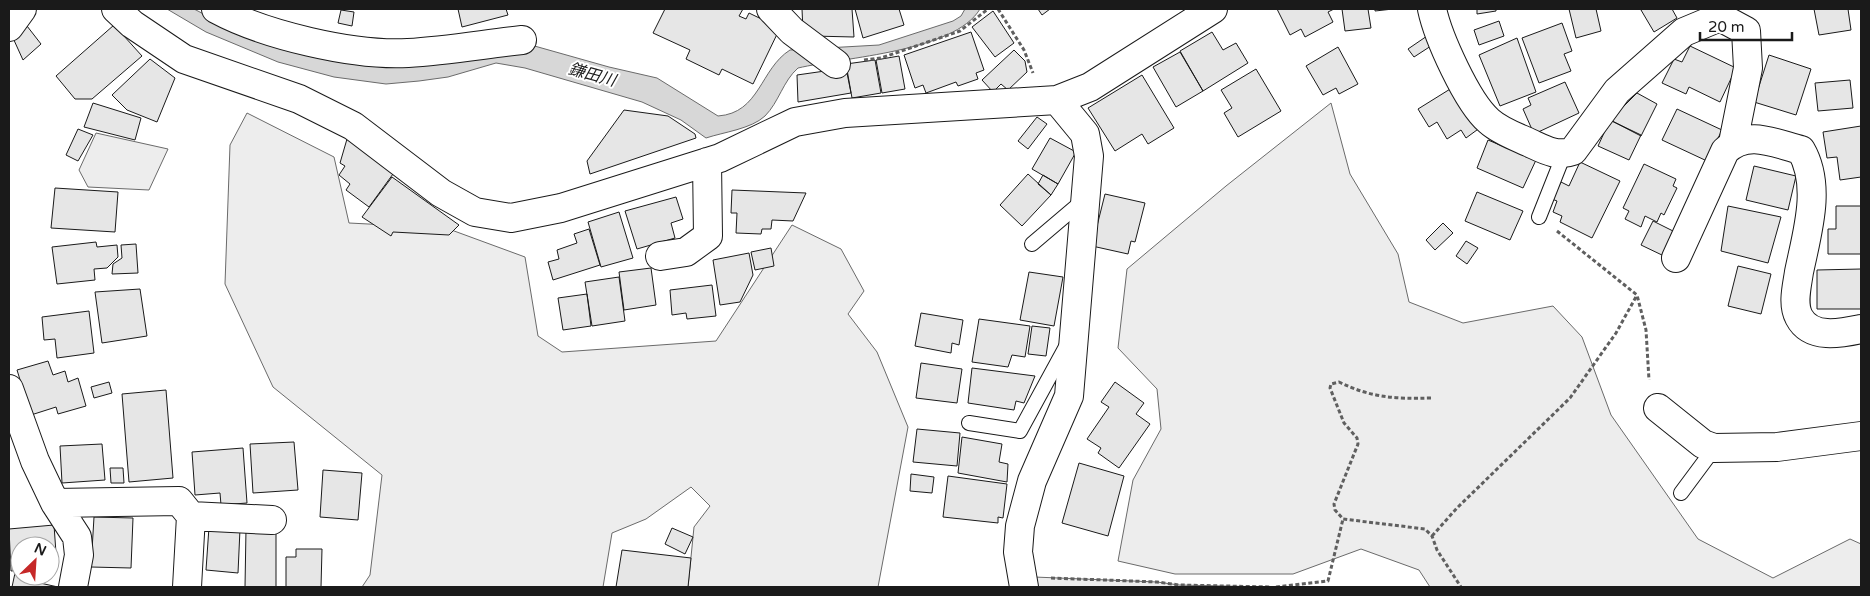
<svg xmlns="http://www.w3.org/2000/svg" width="1870" height="596" font-family="'Varela Round','Noto Sans JP',sans-serif">
<style>
.built{fill:#ededed;stroke:#6a6a6a}
.water{fill:#d7d7d7;stroke:#6a6a6a}
.building{fill:#e6e6e6;stroke:#1a1a1a}
.lines{fill:none;stroke-linecap:round;stroke-linejoin:round}
.service-casing{stroke:#1a1a1a;stroke-width:16}
.minor-casing{stroke:#1a1a1a;stroke-width:30}
.path{stroke:#5f5f5f;stroke-width:3;stroke-dasharray:4 2.5;stroke-linecap:butt}
.service{stroke:#fff;stroke-width:14}
.minor{stroke:#fff;stroke-width:28}
.labels{text-anchor:middle;dominant-baseline:central;stroke-width:4;stroke-linejoin:round;paint-order:stroke}
.water-label{font-size:16px;font-style:italic;fill:#1a1a1a;stroke:#fff}
</style>
<rect width="100%" height="100%" fill="#fff"/>
<path class="built" d="M1331 103 1350 174 1398 254 1409 302 1463 323 1553 306 1582 337 1611 415 1698 539 1773 578 1850 539 1861 544V587H1430L1419 570 1361 549 1293 574H1175L1118 561 1133 480 1161 429 1157 389 1118 348 1127 269 1226 186Z
M247 113 334 157 349 223 446 228 525 257 538 336 562 352 716 341 792 225 841 249 864 291 848 314 877 352 908 427 878 587H688L694 527 710 506 691 487 646 519 612 533 603 587H362L370 575 382 475 273 387 225 284 230 145Z
M96 133 168 149 149 190 88 187 79 170Z
M1034 577 1157 582 1179 585 1269 587H1035Z"/>
<path class="water" d="M167 9H194L219 22 301 51 531 45 609 67 657 78 718 116C760 113 760 69 790 50L879 45 953 21 961 16 965 9H980C954 52 845 57 798 68 783 81 779 102 765 116 751 129 724 132 706 138L681 120 642 102 525 68 496 63 448 77 419 81 386 84 334 77 278 62 206 32Z"/>
<path class="building" d="M458 9H506L508 15 462 27Z
M665 9H743L739 16 746 19 749 13 780 28 753 84 722 69 719 75 686 59 690 50 653 33Z
M802 9H852L854 37 812 36 803 31Z
M855 9H899L904 25 863 38Z
M1038 9H1050L1042 15Z
M1277 9H1334L1328 12 1333 22 1305 37 1301 29 1290 35Z
M1342 9H1368L1371 28 1345 31Z
M1375 9H1393L1375 11Z
M1477 9H1496V11L1477 14Z
M1569 9H1596L1601 31 1576 38Z
M1644 9H1672L1677 18 1654 32 1641 10Z
M1814 9H1848L1851 30 1819 35Z
M341 10 354 12 352 26 338 23Z
M993 11 1014 43 995 57 972 27Z
M1499 21 1504 36 1479 45 1474 30Z
M1562 23 1572 51 1564 54 1571 71 1539 83 1522 38Z
M114 25 142 56 92 99H75L56 76Z
M27 26 41 44 23 60 13 38Z
M971 32 984 70 976 73 978 79 958 86 956 82 926 93 923 85 915 88 904 55Z
M1212 32 1223 50 1236 43 1248 63 1203 91 1180 51Z
M1427 36 1434 44 1414 57 1408 49Z
M1517 38 1536 92 1500 106 1479 55Z
M1690 46 1736 68 1720 102 1689 87 1686 94 1662 83 1674 59 1682 62Z
M1338 47 1358 84 1339 94 1336 88 1323 95 1306 66Z
M1014 50 1025 61 1027 72 1008 90 1001 84 993 92 982 80Z
M1180 52 1203 91 1176 107 1153 67Z
M1769 55 1811 69 1796 115 1754 102Z
M899 56 905 89 882 93 876 60Z
M150 59 175 78 157 122 127 110 112 95Z
M875 60 881 93 852 98 846 64Z
M846 68 851 93 798 102 797 75Z
M1256 69 1281 111 1238 137 1224 113 1232 108 1221 90Z
M1142 75 1174 128 1148 144 1142 134 1115 151 1088 108Z
M1850 80 1853 108 1818 111 1815 83Z
M1565 82 1579 113 1534 134 1523 109 1531 105 1528 98Z
M1455 86 1481 127 1466 138 1461 130 1447 139 1437 122 1429 127 1418 109Z
M1637 93 1657 104 1641 136 1610 120Z
M93 103 141 118 135 140 84 127Z
M1677 109 1722 130 1707 161 1662 140Z
M624 110 668 116 695 134 696 138 590 174 587 161Z
M1037 117 1047 124 1028 149 1018 141Z
M1610 120 1641 135 1629 160 1598 146Z
M1861 126V177L1840 180 1837 157 1827 158 1823 132Z
M78 129 93 135 78 161 66 155Z
M1050 138 1076 152 1058 184 1032 169Z
M347 139 393 174 369 207 346 190 350 184 339 175 345 166 340 163Z
M1488 140 1536 160 1523 188 1477 168Z
M1580 162 1620 181 1592 238 1560 222 1562 216 1553 212 1557 201 1552 199 1561 182 1569 186Z
M1644 164 1676 179 1673 186 1677 188 1664 215 1661 213 1657 222 1645 216 1641 227 1625 219 1629 211 1623 208Z
M1754 166 1796 176 1788 210 1746 200Z
M1028 174 1051 195 1022 226 1000 205Z
M1043 175 1058 184 1051 195 1038 184Z
M392 177 459 225 449 235 393 232 391 236 362 217Z
M55 188 118 192 115 232 51 228Z
M732 190 806 193 793 221 772 220 771 229H762L761 234 736 233 737 213H731Z
M1477 192 1523 211 1510 240 1465 221Z
M1105 194 1145 203 1135 242 1131 241 1128 254 1092 246Z
M676 197 683 219 671 223 675 238 637 249 625 211Z
M1728 206 1781 217 1768 263 1721 251Z
M1836 206H1861V254H1828V229H1836Z
M619 212 633 258 601 267 588 222Z
M1653 221 1675 232 1664 256 1641 245Z
M1443 223 1453 233 1435 250 1426 240Z
M589 229 600 265 553 280 548 262 559 259 557 250 577 243 574 234Z
M1466 241 1478 248 1467 264 1456 256Z
M96 242 97 247 117 245 118 257 107 268 94 269 95 280 57 284 52 247Z
M136 244 138 273 112 274 113 264 122 258 121 245Z
M771 248 774 266 755 270 751 252Z
M749 253 753 275 740 302 720 305 713 260Z
M1738 266 1771 274 1761 314 1728 306Z
M651 268 656 305 624 310 619 272Z
M1861 269V309H1817V270Z
M1029 272 1063 277 1054 326 1020 320Z
M619 277 625 321 592 326 585 282Z
M712 285 716 316 687 319 686 313 672 315 670 290Z
M140 289 147 336 102 343 95 292Z
M587 294 591 326 563 330 558 298Z
M89 311 94 353 57 358 55 339 44 340 42 317Z
M921 313 963 320 959 345 952 343 951 353 915 346Z
M979 319 1030 326 1025 357 1012 355 1008 367 972 362Z
M1032 326 1050 328 1046 356 1028 354Z
M48 361 53 375 65 371 68 382 78 378 86 406 58 414 56 407 31 415 17 370Z
M921 363 962 369 957 403 916 398Z
M972 368 1035 376 1024 403 1016 401 1014 410 968 403Z
M109 382 112 393 94 398 91 387Z
M1115 382 1144 403 1136 414 1150 424 1119 468 1098 453 1101 448 1087 439 1109 407 1101 402Z
M166 390 173 478 129 482 122 394Z
M917 429 960 433 957 466 913 462Z
M962 437 1002 444 999 462 1008 464 1007 482 958 473Z
M294 442 298 490 253 493 250 444Z
M102 444 105 480 62 483 60 446Z
M243 448 247 503 221 505 220 493 195 495 192 452Z
M1079 463 1124 476 1108 536 1062 523Z
M110 468H123L124 483H111Z
M323 470 362 473 358 520 320 517Z
M911 474 934 477 932 493 910 491Z
M948 476 1007 484 1003 518 998 517V523L943 517Z
M94 517 133 518 131 568 91 567Z
M54 525 57 567 50 568V546H20V570L11 571 9 529Z
M209 527 240 529 238 573 206 570Z
M672 528 693 537 685 554 665 544Z
M246 529H276V587H245Z
M296 549H322L321 587H286V557H296Z
M622 550 691 558 688 587H616Z
M15 573 20 574V576L41 579 40 583 58 587H12Z"/>
<g class="lines">
<g class="service-casing">
<path id="service" d="M1539 217 1564 154
M1032 244 1085 199
M969 423 1020 431 1068 343
M1681 493 1707 458 1712 447"/>
</g>
<g class="minor-casing">
<path id="minor" d="M116 9 132 24 184 59 299 99 353 126 441 193 475 212 511 218 561 208 720 158 795 122 845 113 1057 100 1090 87 1213 9
M216 9C264 35 353 56 408 53 446 51 485 44 522 40
M771 9 792 31 836 64
M1432 9C1438 37 1467 102 1489 121 1500 131 1517 137 1530 143 1545 150 1557 157 1573 151L1617 91 1684 32 1720 17 1746 31 1748 68 1733 143
M9 27 22 9
M660 256 686 252 708 236 707 162
M1676 258 1725 151C1747 129 1774 143 1801 150 1822 186 1807 233 1799 272 1797 286 1792 304 1799 317 1811 340 1842 333 1861 329
M9 389 35 461 55 503 77 537 79 555 73 587
M1658 408 1703 444 1714 448 1777 447 1861 436
M55 503 179 501 191 516 187 587
M191 516 272 520
M1024 587 1018 552 1020 526 1032 481 1069 396 1089 156 1085 134 1057 100"/>
</g>
<path class="path" d="M998 9 1024 50 1033 73
M864 60 881 58 960 31 988 9
M1557 231 1637 295 1646 330 1649 380
M1431 398C1395 399 1372 398 1339 382L1331 384 1330 388 1344 423 1357 438 1358 444 1334 504 1335 510 1343 519 1425 529 1432 536 1437 550 1461 587
M1432 536 1457 508 1570 398 1616 333 1637 295
M1051 578 1157 582 1179 585 1271 587
M1276 587 1328 581 1343 519"/>
<use href="#service" class="service"/>
<use href="#minor" class="minor"/>
</g>
<g class="labels">
<g class="water-label">
<text transform="translate(592 75) rotate(15)">鎌田川</text>
</g>
</g>
<rect width="1870" height="596" fill="none" stroke="#1a1a1a" stroke-width="20"/>
<g transform="translate(35 561) rotate(25)"><circle r="24" fill="#ffffff" stroke="#a3a3a3"/>
<path d="M0-4L9 19L0 12L-9 19Z" fill="#c62828"/>
<text y="-8" font-size="14" font-weight="bold" text-anchor="middle" fill="#1a1a1a">N</text>
</g>
<path d="M1700 32v8h92v-8" fill="none" stroke="#1a1a1a" stroke-width="2.5"/>
<text x="1708" y="32" font-size="15" fill="#1a1a1a" stroke="#ffffff" stroke-width="4" paint-order="stroke">20 m</text>
</svg>
